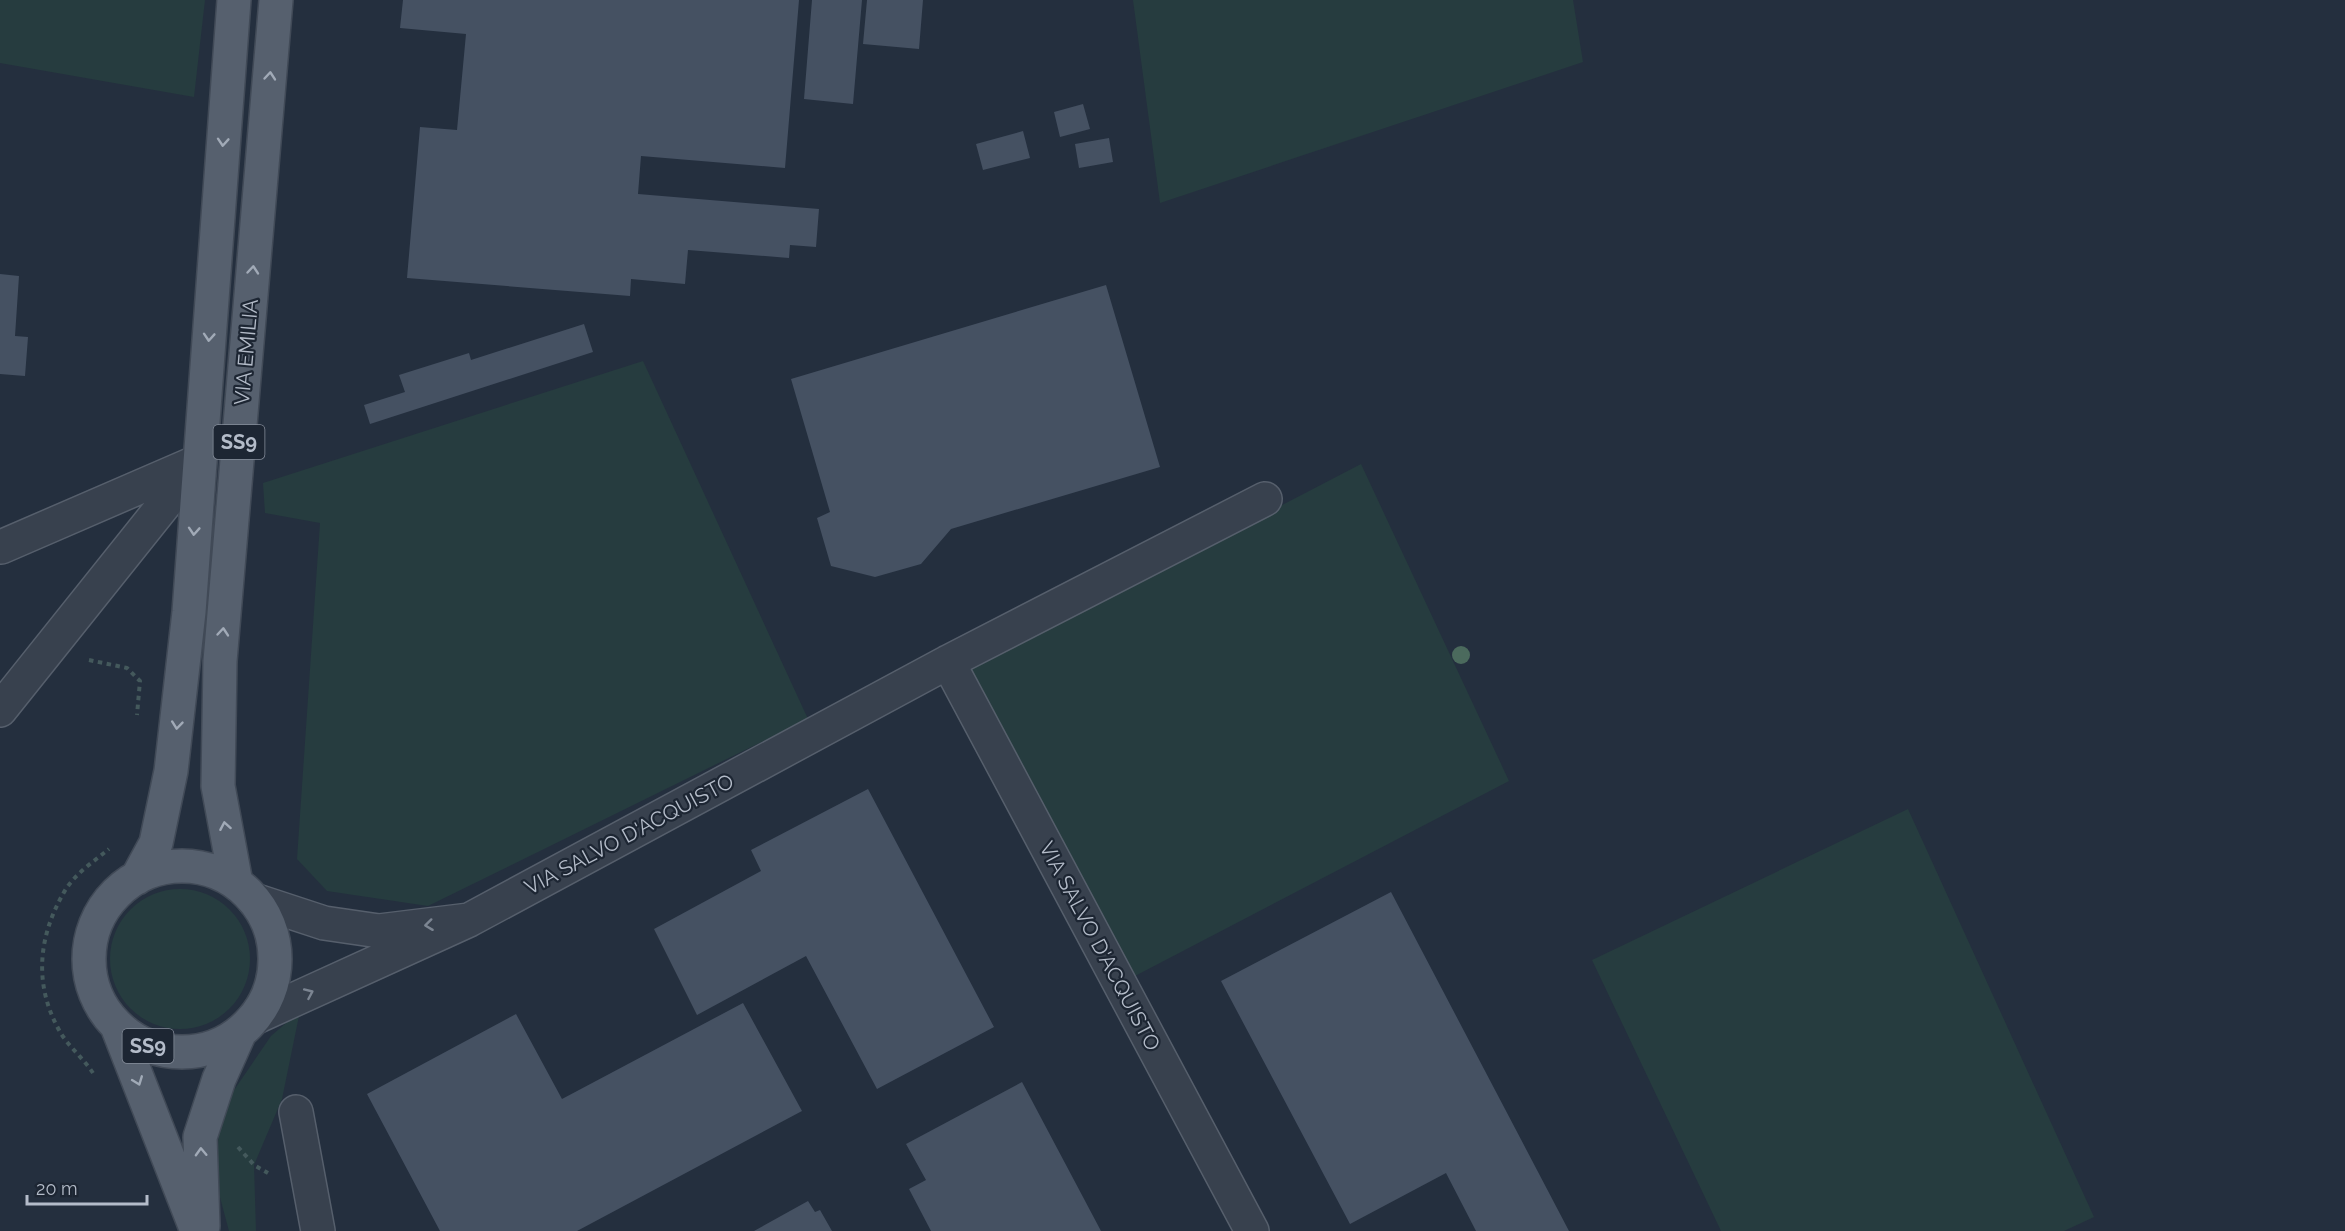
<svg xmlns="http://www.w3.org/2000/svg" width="2345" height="1231" font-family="Raleway,sans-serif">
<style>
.green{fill:#263c3f}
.building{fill:#455162}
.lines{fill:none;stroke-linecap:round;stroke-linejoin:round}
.minor-casing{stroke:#565f6c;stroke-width:36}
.major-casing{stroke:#414a57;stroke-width:36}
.path{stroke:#44595c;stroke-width:4;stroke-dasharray:4.5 4.5;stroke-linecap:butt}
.minor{stroke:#38414e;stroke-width:33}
.major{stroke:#56606e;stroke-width:33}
.tree{fill:#4b6a5d}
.oneway{stroke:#a1aab7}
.oneway2{stroke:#7c8592}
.labels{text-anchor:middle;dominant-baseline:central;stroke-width:4.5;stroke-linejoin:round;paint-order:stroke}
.shield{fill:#1d2633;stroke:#878f9c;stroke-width:1.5}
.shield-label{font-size:20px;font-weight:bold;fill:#b4bcc9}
.street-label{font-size:21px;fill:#b4bcc9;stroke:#1d2633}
</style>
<rect width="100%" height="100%" fill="#242f3e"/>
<path class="green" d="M0 0H205L194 97 0 63Z
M1133 0H1573L1583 62 1160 203Z
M643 361 808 719 428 906 327 891 297 859 320 523 265 513 263 483Z
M1361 464 1509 781 1135 976 967 669Z
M1908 809 2094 1217 2064 1231H1721L1592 960Z
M110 959a70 70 0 1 1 140 0a70 70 0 1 1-140 0Z
M300 1011 282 1099 254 1165 256 1231H229L217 1186 219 1112 271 1036Z"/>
<path class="building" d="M403 0H799L785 168 641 156 638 194 819 209 816 247 790 245 789 258 688 250 685 284 631 279 630 296 407 278 420 127 457 130 466 34 400 28Z
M812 0H862L853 104 804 99Z
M867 0H923L919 49 863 44Z
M1083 104 1090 129 1060 137 1054 112Z
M1023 131 1030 158 983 170 976 144Z
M1109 138 1113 162 1079 168 1075 144Z
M0 274 19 276 15 336 28 337 25 376 0 374Z
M1106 285 1160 467 951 529 921 564 875 577 831 566 817 518 830 512 791 379Z
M584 324 593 352 370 424 364 405 405 392 399 375 469 353 471 360Z
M868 789 994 1027 877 1089 806 956 697 1015 654 929 761 871 751 850Z
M1391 892 1569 1231H1476L1446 1173 1350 1224 1221 981Z
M743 1003 802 1111 577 1231H440L367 1094 516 1014 562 1099Z
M1022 1082 1101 1231H931L909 1189 926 1180 906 1144Z
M808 1201 815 1212 820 1210 832 1231H754Z"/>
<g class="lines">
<g class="minor-casing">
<path id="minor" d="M1 547 195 463
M948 662 1252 1231
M0 710 199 461
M254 900 324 923 379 931 469 920 256 1017
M469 920 948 662 1265 499
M296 1112 318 1231"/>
</g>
<g class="major-casing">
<path id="major" d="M89 959a93 93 0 1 1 186 0a93 93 0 1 1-186 0Z
M137 878 156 843 171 771 189 612 234 0
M236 883 218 786 220 661 276 0
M117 1026 197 1231
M203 1226 200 1137 219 1079 240 1032"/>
</g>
<path class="path" d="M89 660 127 668 140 681 137 715
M93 1073C83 1058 67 1045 59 1030 34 985 38 938 63 894 73 875 93 862 109 849
M238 1147 254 1165 268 1173"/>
<use href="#minor" class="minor"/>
<use href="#major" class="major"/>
</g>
<circle class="tree" cx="1461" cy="655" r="9"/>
<defs><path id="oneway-chevron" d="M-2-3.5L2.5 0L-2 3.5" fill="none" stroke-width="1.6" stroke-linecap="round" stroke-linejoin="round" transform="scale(1.5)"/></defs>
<g class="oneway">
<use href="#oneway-chevron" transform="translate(270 76) rotate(-85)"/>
<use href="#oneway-chevron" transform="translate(223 142) rotate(94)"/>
<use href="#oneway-chevron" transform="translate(253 270) rotate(-85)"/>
<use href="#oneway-chevron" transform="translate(209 337) rotate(94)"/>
<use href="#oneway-chevron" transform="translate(194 531) rotate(94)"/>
<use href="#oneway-chevron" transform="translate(223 632) rotate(-85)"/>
<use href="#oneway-chevron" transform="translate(177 725) rotate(96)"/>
<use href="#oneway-chevron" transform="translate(225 826) rotate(-100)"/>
<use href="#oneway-chevron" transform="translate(138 1081) rotate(69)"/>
<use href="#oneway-chevron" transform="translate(201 1152) rotate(-92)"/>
</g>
<g class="oneway2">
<use href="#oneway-chevron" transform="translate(429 925) rotate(173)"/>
<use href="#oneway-chevron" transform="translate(309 993) rotate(-24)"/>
</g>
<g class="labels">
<g class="shield">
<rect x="213.5" y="425" width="51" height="34" rx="4.5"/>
<rect x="122.5" y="1029" width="51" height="34" rx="4.5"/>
</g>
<g class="shield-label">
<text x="239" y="442">SS9</text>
<text x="148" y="1046">SS9</text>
</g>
<g class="street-label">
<text transform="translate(246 352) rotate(-85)">VIA EMILIA</text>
<text transform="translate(629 834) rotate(-28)">VIA SALVO D'ACQUISTO</text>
<text transform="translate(1100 946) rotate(62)">VIA SALVO D'ACQUISTO</text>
</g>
</g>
<path d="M27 1195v9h120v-9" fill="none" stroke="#b4bcc9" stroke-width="3"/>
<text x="36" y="1195" font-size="18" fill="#b4bcc9" stroke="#1d2633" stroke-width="4.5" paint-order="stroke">20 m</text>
</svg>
